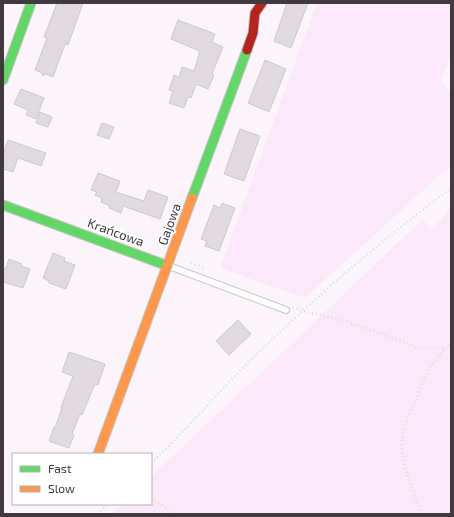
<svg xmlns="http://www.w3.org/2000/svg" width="454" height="517" font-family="'Exo 2',sans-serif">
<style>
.green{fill:#fbe8f8}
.building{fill:#e0dadf;stroke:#cec9cd}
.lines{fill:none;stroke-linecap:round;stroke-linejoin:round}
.lane-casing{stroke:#c9c4c8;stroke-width:8}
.fast-casing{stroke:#c9c4c8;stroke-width:11}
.slow-casing{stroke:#c9c4c8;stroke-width:11}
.jam-casing{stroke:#c9c4c8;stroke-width:11}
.path{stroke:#e0dddf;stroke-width:2.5;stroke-dasharray:1 3;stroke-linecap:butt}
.lane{stroke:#fefdfe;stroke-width:6}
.fast{stroke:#63d668;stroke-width:9}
.slow{stroke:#ff974d;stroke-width:9}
.jam{stroke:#b3261e;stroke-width:9}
.labels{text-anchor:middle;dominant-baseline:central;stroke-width:4;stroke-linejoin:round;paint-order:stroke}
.street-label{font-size:13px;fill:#403a3f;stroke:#fff}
</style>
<rect width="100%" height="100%" fill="#fbf4fa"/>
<path class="green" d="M317 3H451V54L441 82 451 94V165L305 298 220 268Z
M451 207V514H112L122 504H151V477L423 219 431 231Z"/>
<path class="building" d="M57 3H83L68 45 65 44 53 77 46 74 43 76 42 73 35 70 47 38 44 37Z
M287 3H308L291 48 274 41Z
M178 20 215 34 212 42 223 47 212 74 214 75 208 89 196 84 191 98 188 97 184 108 169 103 173 91 169 90 174 75 179 77 182 67 194 71 200 51 171 39Z
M265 60 286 69 269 112 248 103Z
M21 89 44 98 36 119 26 115 28 110 14 104Z
M40 112 52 117 48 127 36 123Z
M102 123 114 127 109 139 97 135Z
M240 129 260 136 244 181 224 174Z
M8 140 46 153 41 166 18 158 13 172 3 169V154Z
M98 173 120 181 116 192 144 201 148 190 168 197 160 219 123 206 121 213 109 208 110 206 101 202 102 198 95 195 97 192 91 190Z
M222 203 235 208 219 251 205 246 207 241 201 239 214 205 220 208Z
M53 253 65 258 64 261 75 265 66 289 49 283V281L43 278Z
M9 259 22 264 21 266 30 269 23 288 3 282V269L6 268Z
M238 320 251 334 229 355 216 341Z
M69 352 105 364 98 385 95 384 82 415 80 414 72 434 74 435 69 448 49 441 54 427 55 428 62 408H61L63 402 73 376 62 372Z"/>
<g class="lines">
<g class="lane-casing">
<path id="lane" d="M169 266 286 310"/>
</g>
<g class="fast-casing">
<path id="fast" d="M3 80 31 3
M192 198 247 50
M3 205 168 266"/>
</g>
<g class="slow-casing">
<path id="slow" d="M98 454 192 198"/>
</g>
<g class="jam-casing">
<path id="jam" d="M247 50 253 33 255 13 262 3"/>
</g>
<path class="path" d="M191 263 205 268
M293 307 303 311 343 320 401 341 417 348H445
M151 463C190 427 223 386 261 350 306 307 353 265 401 227 417 214 434 201 451 188
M151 499 164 506 172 514
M97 514 109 504
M422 514C414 496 400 460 402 440 403 427 410 412 416 400 418 394 420 388 423 383 429 368 439 354 451 343"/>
<use href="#lane" class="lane"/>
<use href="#fast" class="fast"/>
<use href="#slow" class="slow"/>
<use href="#jam" class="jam"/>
</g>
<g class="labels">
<g class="street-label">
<text transform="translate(169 224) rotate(-70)">Gajowa</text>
<text transform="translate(116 232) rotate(20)">Krańcowa</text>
</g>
</g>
<rect width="454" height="517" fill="none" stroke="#403a3f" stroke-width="8"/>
<rect x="12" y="453" width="140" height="52" fill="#ffffff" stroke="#b3b0b2"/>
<rect x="20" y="466" width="20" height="6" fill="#63d668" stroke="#b3b0b2"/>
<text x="48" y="473" font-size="12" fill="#403a3f">Fast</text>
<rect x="20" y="486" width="20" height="6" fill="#ff974d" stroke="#b3b0b2"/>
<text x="48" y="493" font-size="12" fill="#403a3f">Slow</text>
</svg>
